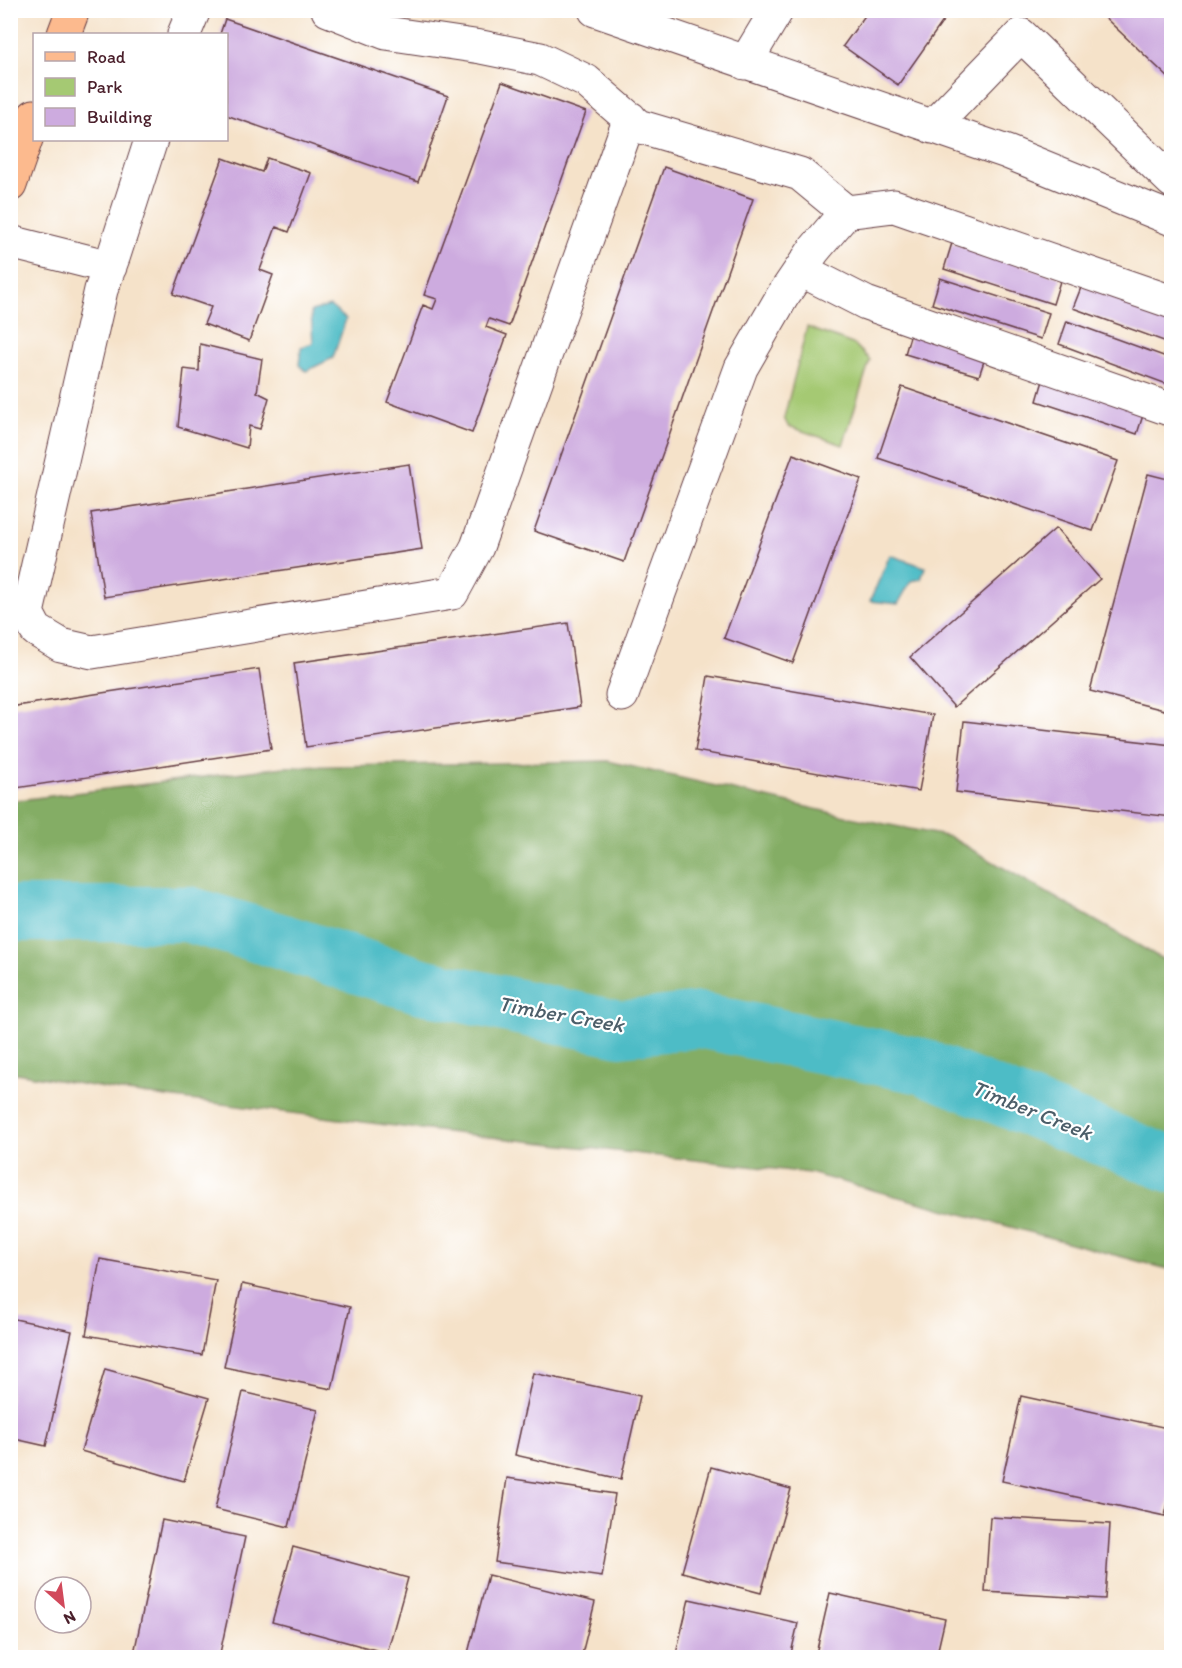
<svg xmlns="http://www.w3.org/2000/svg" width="1182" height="1668" font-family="Itim,sans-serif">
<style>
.green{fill:#a5c973;stroke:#78744f;stroke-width:1.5}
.forest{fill:#84ad65;stroke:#676648;stroke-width:1.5}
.water{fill:#4ebcc6;stroke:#4c6e78;stroke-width:1.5}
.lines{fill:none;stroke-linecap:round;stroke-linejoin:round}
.river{stroke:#4ebcc6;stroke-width:56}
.building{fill:#cdabdf}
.minor-casing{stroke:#643c43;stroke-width:35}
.major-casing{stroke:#643c43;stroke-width:35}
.minor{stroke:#fff;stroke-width:33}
.major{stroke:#fcba8e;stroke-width:33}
.labels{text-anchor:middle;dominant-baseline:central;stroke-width:4.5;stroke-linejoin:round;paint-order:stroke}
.water-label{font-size:22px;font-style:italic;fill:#4c5e69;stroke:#fff}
</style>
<rect width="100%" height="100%" fill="#fff"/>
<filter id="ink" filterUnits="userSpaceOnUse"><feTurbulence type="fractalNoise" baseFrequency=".0167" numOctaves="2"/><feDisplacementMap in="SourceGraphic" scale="12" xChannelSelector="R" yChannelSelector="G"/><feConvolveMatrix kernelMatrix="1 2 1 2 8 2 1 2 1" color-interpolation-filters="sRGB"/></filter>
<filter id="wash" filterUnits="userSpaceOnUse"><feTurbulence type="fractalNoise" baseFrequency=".008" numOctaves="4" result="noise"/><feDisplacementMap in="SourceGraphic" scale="24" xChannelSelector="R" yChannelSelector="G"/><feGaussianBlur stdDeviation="1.35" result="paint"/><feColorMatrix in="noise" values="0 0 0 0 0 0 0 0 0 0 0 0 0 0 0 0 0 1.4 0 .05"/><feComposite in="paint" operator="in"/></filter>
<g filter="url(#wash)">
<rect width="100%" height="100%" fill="#f5e2c9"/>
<path class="green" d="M807 327 855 345 870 360 843 445 788 426 784 418Z"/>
<path class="forest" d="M608 761 850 817 950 837 1171 964V1270L809 1173 402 1127 127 1092 11 1072V801L284 767Z"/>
<path class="water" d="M330 306 346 319 333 358 306 371 299 365 301 347 313 343 311 311Z
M890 555 925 567 921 579 911 581 898 604 870 601Z"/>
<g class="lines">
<path class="river" d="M10 914H187L276 940 422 986 620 1029 699 1020 921 1066 1172 1165"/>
</g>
<g id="blocks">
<path class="building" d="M869 10H951L898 85 843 46Z
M1097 10H1172V81Z
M225 19 448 96 418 182 226 115V34H220Z
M502 82 586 112 509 326 489 319 486 327 507 335 472 433 387 402 423 305 433 309 437 299 424 295Z
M223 158 262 172 267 158 311 173 289 232 276 227 260 270 273 275 249 341 204 324 211 307 173 294Z
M664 167 753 199 624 562 534 531Z
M952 243 1061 278 1053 304 944 269Z
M940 278 1049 313 1041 339 932 304Z
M1082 285 1172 318V344L1073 308Z
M1067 321 1172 359V386L1059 344Z
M911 333 986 355 979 376 905 354Z
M200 344 262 359 257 392 269 398 260 429 249 426 247 448 178 427 184 369 199 371Z
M1044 377 1145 409 1137 434 1037 401Z
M902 387 1118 461 1093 531 878 458Z
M793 454 861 479 793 663 724 638Z
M409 464 422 549 104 597 91 513Z
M1148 474 1172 480V683L1164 710 1090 691Z
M1056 528 1100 579 954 707 910 657Z
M568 623 580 707 306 747 294 663Z
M259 669 271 749 10 789V707Z
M708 676 933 715 919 791 695 751Z
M964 721 1172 745V817L956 792Z
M100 1259 216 1280 202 1355 86 1335Z
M242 1284 350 1307 332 1389 224 1367Z
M10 1318 72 1331 46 1446 10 1438Z
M105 1369 209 1398 184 1481 81 1451Z
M533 1373 640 1396 621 1479 515 1455Z
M243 1392 318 1410 289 1527 215 1509Z
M1021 1396 1172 1429V1486L1165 1516 1002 1481Z
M711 1467 791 1489 761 1593 682 1572Z
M507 1478 615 1494 602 1577 495 1562Z
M990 1517 1110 1524 1105 1599 985 1592Z
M162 1520 245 1537 219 1658H133Z
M293 1547 408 1578 387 1653 272 1622Z
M488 1575 595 1602 581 1658 467 1657Z
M830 1593 945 1619 936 1658H815Z
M689 1599 798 1623 790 1658H675Z
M267 1652 288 1657V1658H265Z"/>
</g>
</g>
<g filter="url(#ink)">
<use href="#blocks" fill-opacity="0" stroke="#643c43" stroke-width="1.5"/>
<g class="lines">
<g class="minor-casing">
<path id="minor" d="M328 10 386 33 481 47 540 59 586 81 638 126 800 174 846 212
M595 10 1007 152 1172 219
M184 34 194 10
M745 63 777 10
M932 127 1021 35 1172 181
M151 140 114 255 101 290 27 613 36 630 61 645 92 652 452 593 477 547 630 118
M10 242 110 267
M801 270 866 303 1172 410
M622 695 741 368 782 297 814 250 846 212 894 206 1172 302"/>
</g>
<g class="major-casing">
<path id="major" d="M64 34 73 10
M10 185 34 116"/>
</g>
<use href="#minor" class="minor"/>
<use href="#major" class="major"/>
</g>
</g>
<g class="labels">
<g class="water-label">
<text transform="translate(561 1014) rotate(10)">Timber Creek</text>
<text transform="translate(1032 1110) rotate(22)">Timber Creek</text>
</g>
</g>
<rect width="1182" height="1668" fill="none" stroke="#fff" stroke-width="36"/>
<rect x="33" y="33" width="195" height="108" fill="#ffffff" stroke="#b7a5aa" stroke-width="1.5"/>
<rect x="45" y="52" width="30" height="9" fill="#fcba8e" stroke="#b7a5aa" stroke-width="1.5"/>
<text x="87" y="63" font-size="18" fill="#4a1f2b">Road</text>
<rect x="45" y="78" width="30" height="18" fill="#a5c973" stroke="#b7a5aa" stroke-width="1.5"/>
<text x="87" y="93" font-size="18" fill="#4a1f2b">Park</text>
<rect x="45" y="108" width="30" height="18" fill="#cdabdf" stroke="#b7a5aa" stroke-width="1.5"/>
<text x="87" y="123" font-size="18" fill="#4a1f2b">Building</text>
<g transform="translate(63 1605) rotate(152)"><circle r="28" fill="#ffffff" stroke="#b7a5aa" stroke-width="1.5"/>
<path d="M0-4.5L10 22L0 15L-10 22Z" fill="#d1495b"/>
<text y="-9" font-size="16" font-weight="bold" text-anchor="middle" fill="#4a1f2b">N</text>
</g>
</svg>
